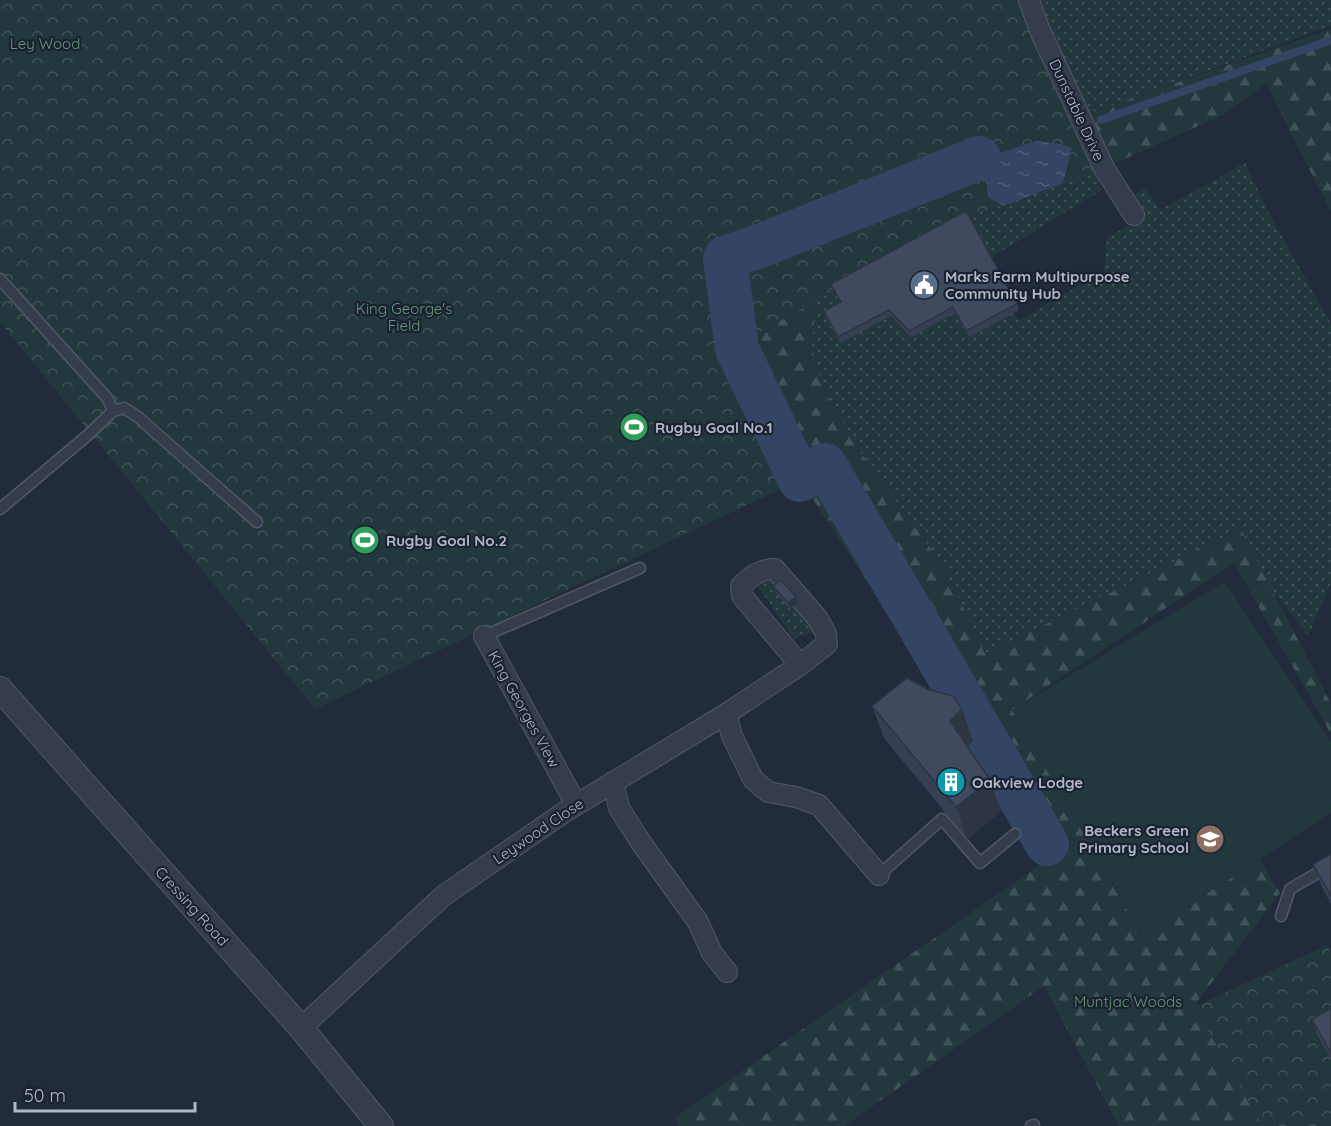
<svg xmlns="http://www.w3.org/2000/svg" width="1331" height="1126" font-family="Quicksand,sans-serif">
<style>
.grass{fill:url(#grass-dots)}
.forest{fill:url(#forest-firs)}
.park{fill:url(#park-crowns)}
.pitch{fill:#23383d}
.water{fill:url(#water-ripples)}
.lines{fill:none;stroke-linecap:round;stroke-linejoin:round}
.stream{stroke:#344464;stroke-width:8}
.river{stroke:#344464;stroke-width:44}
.service-casing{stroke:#505867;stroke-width:13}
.minor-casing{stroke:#505867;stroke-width:22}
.tertiary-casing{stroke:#505867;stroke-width:26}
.service{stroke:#353d4c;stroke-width:10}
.minor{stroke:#353d4c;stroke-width:20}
.tertiary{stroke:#353d4c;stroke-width:24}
.wall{fill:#374052}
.shaded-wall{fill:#2d3442}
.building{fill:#404a5f;stroke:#2d3442;stroke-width:1.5}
.labels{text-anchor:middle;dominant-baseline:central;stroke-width:4.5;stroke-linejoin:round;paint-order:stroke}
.park-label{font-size:15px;fill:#669a76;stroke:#1a2231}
.street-label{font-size:15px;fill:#b0b8c8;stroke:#1a2231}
.poi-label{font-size:15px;font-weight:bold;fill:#b0b8c8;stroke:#1a2231;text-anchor:start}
</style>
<defs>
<pattern id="grass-dots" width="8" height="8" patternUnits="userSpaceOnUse" patternTransform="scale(1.5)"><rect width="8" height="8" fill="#23383d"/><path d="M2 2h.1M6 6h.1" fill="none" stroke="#405358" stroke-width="1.8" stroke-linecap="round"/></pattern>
<pattern id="forest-firs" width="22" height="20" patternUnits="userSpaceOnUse" patternTransform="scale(1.5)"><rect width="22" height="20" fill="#23383d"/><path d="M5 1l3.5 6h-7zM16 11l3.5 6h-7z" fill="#405358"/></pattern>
<pattern id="park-crowns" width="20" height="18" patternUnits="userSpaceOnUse" patternTransform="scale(1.5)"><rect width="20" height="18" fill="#23383d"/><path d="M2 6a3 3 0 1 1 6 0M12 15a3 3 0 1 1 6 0" fill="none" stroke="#405358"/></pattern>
<pattern id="water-ripples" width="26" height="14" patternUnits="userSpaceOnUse" patternTransform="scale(1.5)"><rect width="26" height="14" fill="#344464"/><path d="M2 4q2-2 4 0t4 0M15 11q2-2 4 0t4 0" fill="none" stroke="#4f5d79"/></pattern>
</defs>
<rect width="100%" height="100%" fill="#212b3c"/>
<path class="grass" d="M1033 0H1331V26L1080 117Z
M1245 162 1265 206 1331 324V583L1308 636 1255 568 1241 529 985 654 942 564 858 449 822 385 811 345 817 302 837 261 886 240 1096 171 1101 191 988 259 1018 321 1104 271 1107 237 1146 217 1135 194 1144 188 1160 209 1225 175Z
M769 576 815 631 794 639 755 582Z"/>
<path class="forest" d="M1331 29V211L1290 132 1267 83 1223 115 1104 168 1103 164 764 296 817 301 811 345 822 385 858 449 942 564 985 654 1241 529 1331 704V734L1234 563 1012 710 1142 935 1259 859 1280 893 1196 1003 1268 1126H1119L1044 986 844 1126H679L674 1118 1050 858 800 480 737 349 731 258 1084 115Z"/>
<path class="park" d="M0 0H1034L1104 168 968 217 833 290 817 301 737 344 756 396 800 480 315 709 0 322Z
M1327 945 1331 953V1030L1318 1037 1331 1059V1126H1263L1194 1007Z"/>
<path class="pitch" d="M1225 582 1331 742V813L1143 935 1012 710Z"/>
<path class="water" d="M1036 141 1060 144 1072 148 1063 183 1004 206 991 199 987 193V182L976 166 981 161 979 158C998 155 1017 147 1036 141Z"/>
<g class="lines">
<path class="stream" d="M1101 120 1331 40"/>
<path class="river" d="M979 158 765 244 725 258 737 349 800 480 825 465 1047 844"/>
<g class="service-casing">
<path id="service" d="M0 279 108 399 113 411
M0 509 88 435 113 411 124 408 138 417 148 426 257 522
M484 636 640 568
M879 875 942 819 980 863 1015 834
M1281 916 1290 889 1331 865
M1031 1126 1034 1125"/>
</g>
<g class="minor-casing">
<path id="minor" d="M1029 0 1040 31 1104 168 1134 215
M484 636 576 804
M726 714 732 736 753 779 768 792 796 797 819 805 879 875
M613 782 619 808 642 844 698 922 712 953 727 972
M301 1028 443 896 566 811 726 714 800 665 827 644 826 634 818 619 775 569C760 569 751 576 741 586L742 596 800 665"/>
</g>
<g class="tertiary-casing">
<path id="tertiary" d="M0 689 301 1028 381 1126"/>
</g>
<use href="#service" class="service"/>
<use href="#minor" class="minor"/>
<use href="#tertiary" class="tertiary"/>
</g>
<path class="wall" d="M831 284 1017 304 1019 310 969 337 955 313 911 337 891 316 840 343 826 317 824 311 840 302Z
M773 586 796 597 798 603 790 609 775 592Z
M927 689 973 741 967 747 990 780 1001 812 967 839 884 738 872 706Z
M1331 854V904L1322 887 1313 864Z
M1331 1009V1059L1318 1037 1312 1019Z"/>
<path class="shaded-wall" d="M796 597 798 603 790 609 788 603Z
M962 709 973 741 962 753 950 721Z
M990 780 1001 812 967 839 956 807Z"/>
<path class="building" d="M966 211 1017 304 966 331 953 307 909 331 889 310 838 337 824 311 841 302 831 284Z
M781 580 796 597 788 603 773 586Z
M907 678 927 689 953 696 962 709 950 721 990 780 956 807 872 706Z
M1331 854V896L1313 864Z
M1331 1009V1053L1312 1019Z"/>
<defs>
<g id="civic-disc" transform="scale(1.5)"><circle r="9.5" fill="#5c6f8a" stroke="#1a2231"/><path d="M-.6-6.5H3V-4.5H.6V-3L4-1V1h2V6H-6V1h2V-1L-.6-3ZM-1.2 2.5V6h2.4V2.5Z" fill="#fff"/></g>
<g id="stadium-disc" transform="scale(1.5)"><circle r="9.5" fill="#2e9e5b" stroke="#1a2231"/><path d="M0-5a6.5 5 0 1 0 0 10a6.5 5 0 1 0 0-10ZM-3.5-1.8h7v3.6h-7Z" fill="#fff"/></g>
<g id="building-disc" transform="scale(1.5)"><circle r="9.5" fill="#0f9aa8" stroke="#1a2231"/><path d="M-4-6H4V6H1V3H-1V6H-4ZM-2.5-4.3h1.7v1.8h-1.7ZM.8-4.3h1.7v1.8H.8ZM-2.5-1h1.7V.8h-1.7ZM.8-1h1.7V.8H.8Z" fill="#fff"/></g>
<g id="school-disc" transform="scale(1.5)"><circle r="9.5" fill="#8d6e63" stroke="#1a2231"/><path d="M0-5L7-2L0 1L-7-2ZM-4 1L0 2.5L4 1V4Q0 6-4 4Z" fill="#fff"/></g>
</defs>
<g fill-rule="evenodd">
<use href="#civic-disc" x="924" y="285"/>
<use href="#stadium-disc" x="634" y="427"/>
<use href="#stadium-disc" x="365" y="540"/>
<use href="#building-disc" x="951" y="782"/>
<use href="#school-disc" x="1210" y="839"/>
</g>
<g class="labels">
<g class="park-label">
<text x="45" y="43">Ley Wood</text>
<text x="404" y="308">King George's<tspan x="404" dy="17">Field</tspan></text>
<text x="1128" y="1001">Muntjac Woods</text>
</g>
<g class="street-label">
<text transform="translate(1077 110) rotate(65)">Dunstable Drive</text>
<text transform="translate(524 709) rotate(61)">King Georges View</text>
<text transform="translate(538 831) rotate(-34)">Leywood Close</text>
<text transform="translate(192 906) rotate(48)">Cressing Road</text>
</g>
<g class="poi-label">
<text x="945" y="276">Marks Farm Multipurpose<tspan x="945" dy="17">Community Hub</tspan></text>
<text x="655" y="427">Rugby Goal No.1</text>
<text x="386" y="540">Rugby Goal No.2</text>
<text x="972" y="782">Oakview Lodge</text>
<text x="1189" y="830" text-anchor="end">Beckers Green<tspan x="1189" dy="17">Primary School</tspan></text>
</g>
</g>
<path d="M15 1102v9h180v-9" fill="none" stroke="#b0b8c8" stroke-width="3"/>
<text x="24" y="1102" font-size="18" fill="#b0b8c8" stroke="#1a2231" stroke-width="4.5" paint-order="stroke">50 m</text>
</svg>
